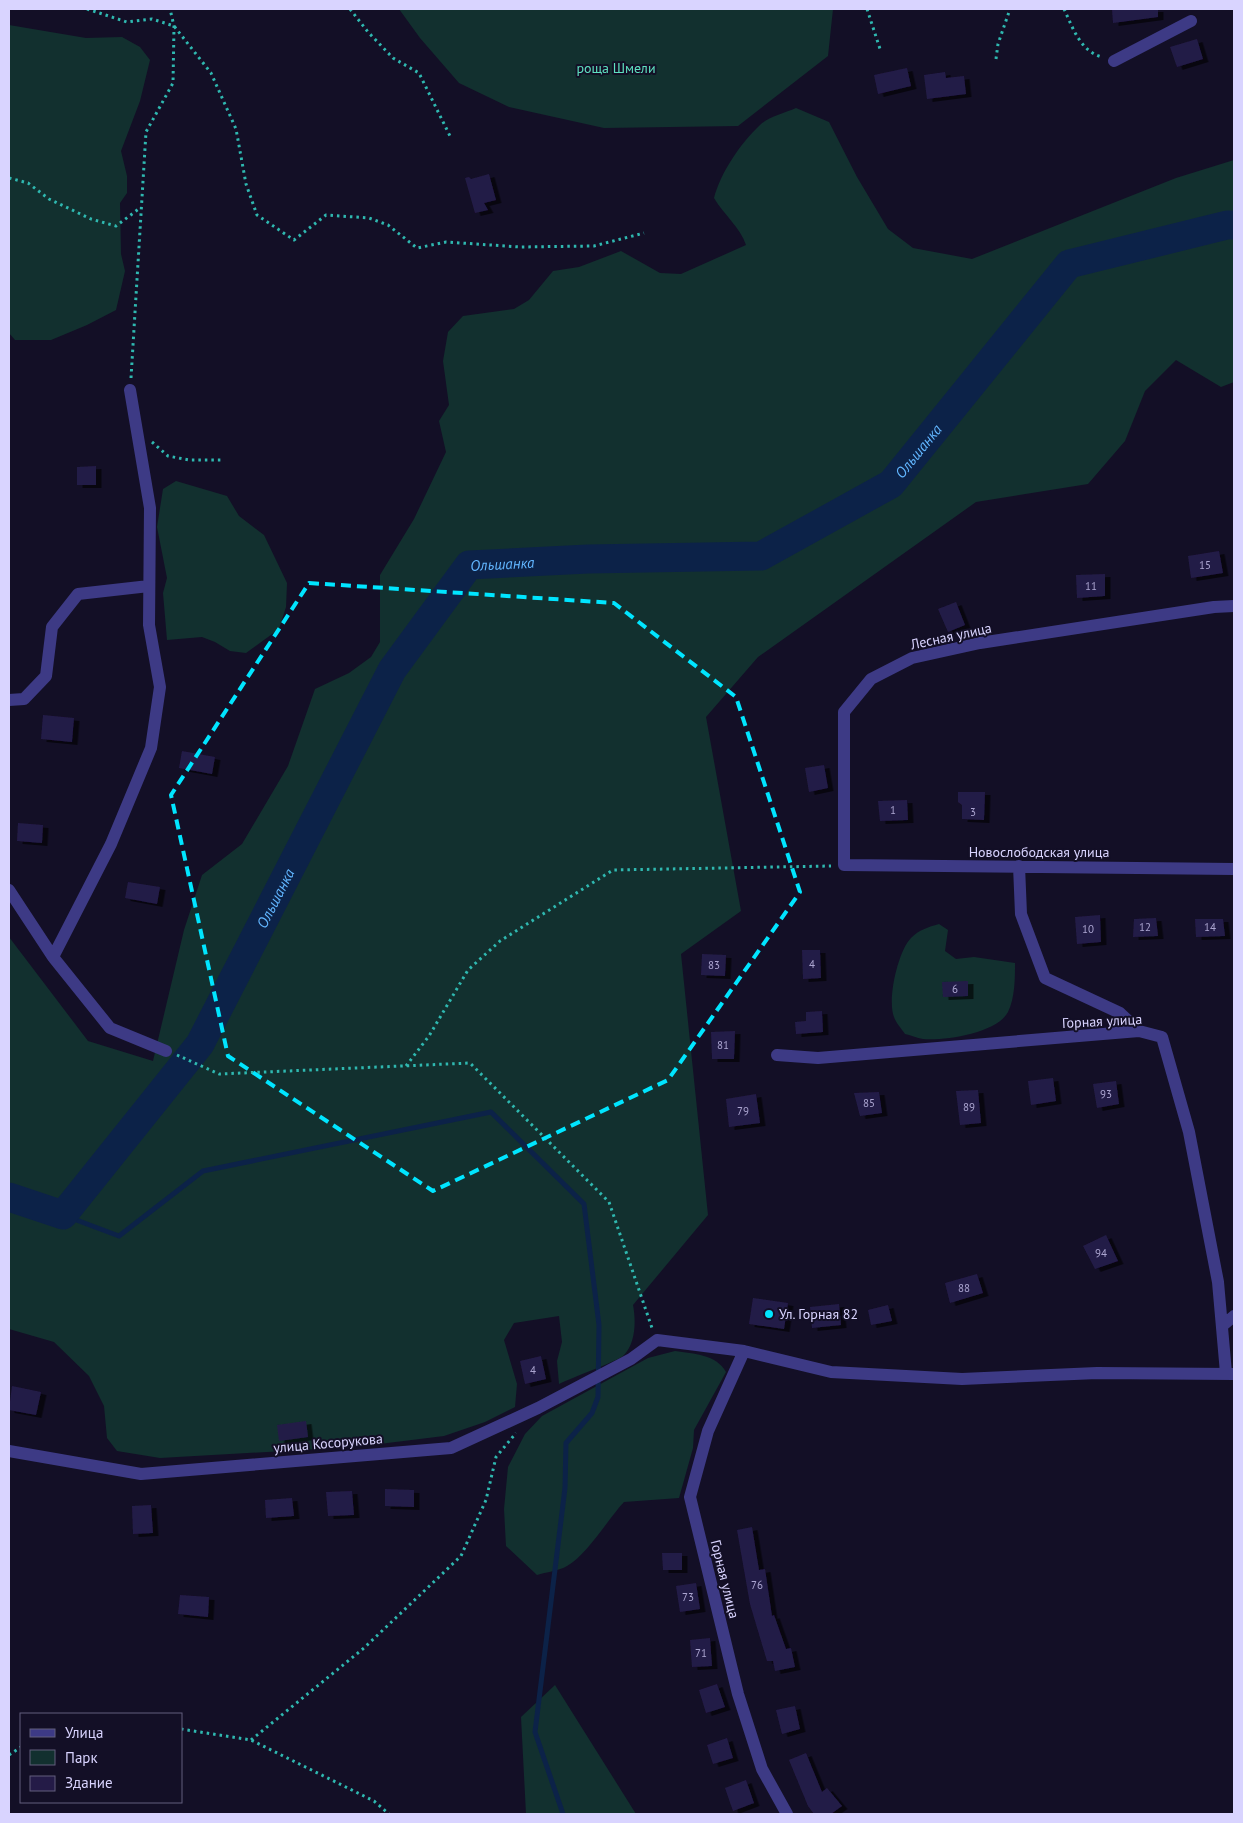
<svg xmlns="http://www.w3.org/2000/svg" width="1243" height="1823" font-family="'PT Sans',sans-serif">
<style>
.green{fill:#12302f}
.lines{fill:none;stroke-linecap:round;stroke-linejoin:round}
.stream{stroke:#0c2248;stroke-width:5}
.river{stroke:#0c2248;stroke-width:29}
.building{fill:#241b47;filter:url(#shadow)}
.path{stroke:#2fb8b0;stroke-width:3;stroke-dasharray:2.5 4;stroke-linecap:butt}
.minor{stroke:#3d3a85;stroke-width:12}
.marked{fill:none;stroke:#00e5ff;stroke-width:4;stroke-dasharray:10 6;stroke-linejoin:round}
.poi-dot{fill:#00e5ff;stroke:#130f26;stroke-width:2}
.labels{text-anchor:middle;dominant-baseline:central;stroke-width:4;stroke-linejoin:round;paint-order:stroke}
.number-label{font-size:11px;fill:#aca6d1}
.park-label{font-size:14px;fill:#5fe0c0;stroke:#130f26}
.street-label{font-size:14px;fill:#d9d4ff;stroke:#130f26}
.poi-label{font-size:14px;fill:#d9d4ff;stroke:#130f26;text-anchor:start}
.water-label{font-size:15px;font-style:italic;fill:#62b6ff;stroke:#130f26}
</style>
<defs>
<filter id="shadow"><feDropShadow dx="5.5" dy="3" stdDeviation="0" flood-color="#0009"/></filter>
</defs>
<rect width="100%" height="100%" fill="#130f26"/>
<path class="green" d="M399 9H833L828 56 738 126 604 128 509 107 459 83 420 38Z
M9 25 86 38 122 37 140 47 150 60 140 101 121 151 127 176V193L120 203 121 254 125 271 116 310 87 325 51 340H15L9 333Z
M796 108 829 122 857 177 888 229 913 248 972 259 1176 178 1234 160V382L1221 387 1176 360 1145 391 1125 441 1088 484 976 502 758 657 706 717 741 911 681 954 708 1215 633 1305C636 1320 636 1344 623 1356 615 1362 571 1378 559 1384L557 1361 562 1342 559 1316 514 1323 504 1340 517 1384 515 1407 485 1422 444 1436 355 1447 160 1458 117 1451 107 1438 104 1406 89 1376 54 1342 9 1329V937L88 1041 153 1061 184 930 202 875 242 844 288 766 315 689 349 673 371 657 380 642V575L414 519 446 452 439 421 449 405 443 361 448 332 463 316 514 309 529 300 553 271 579 267 621 251 660 273 681 274 746 245C740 227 724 215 714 198 721 172 740 144 760 125 768 117 785 113 796 108Z
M176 481 227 496 239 516 264 535 287 583 286 607 279 629 246 653 230 651 215 642 202 637 167 640 163 593 167 578 157 527 163 489Z
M939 924 948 930 945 951 956 959 974 957 1015 963C1015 978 1015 998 1008 1012 997 1033 945 1041 923 1039 917 1038 910 1035 905 1034 901 1028 896 1023 894 1017 887 1000 898 951 911 938 919 930 928 927 939 924Z
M675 1351C694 1354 716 1354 726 1372L694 1430 693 1448 679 1498 624 1502C608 1519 587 1555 567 1566 559 1571 546 1572 537 1575L506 1546 504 1509 508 1467 525 1434 542 1416 648 1358Z
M555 1685 636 1814H526L521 1717Z"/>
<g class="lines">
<path class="stream" d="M63 1215 119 1236 203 1171 491 1112 584 1204 599 1325 598 1397 592 1413 566 1443 565 1488 535 1732 563 1814"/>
<path class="river" id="s1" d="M9 1197 63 1215 200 1044 392 670 469 565 588 559 761 556 891 484 1069 264 1227 225H1234"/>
</g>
<path class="building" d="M1112 9H1158V17L1113 23Z
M1197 39 1203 59 1177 67 1170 47Z
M907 68 911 86 878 94 874 75Z
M945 72 946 78 964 76 966 94 927 99 924 75Z
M489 174 496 200 484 203 488 210 475 213 465 178 469 177 471 179Z
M96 466V485H77V467Z
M1219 551 1223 573 1191 578 1188 556Z
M1105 574V596L1077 598 1076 575Z
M956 602 965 625 948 632 938 609Z
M43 715 74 718 72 742 41 739Z
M182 751 215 757 212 774 179 768Z
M824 765 828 788 809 792 805 768Z
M958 792H985L984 820 962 819V805L958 802Z
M907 800 908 820 880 821 878 801Z
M18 823 43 825 42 843 17 841Z
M128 882 160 887 157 904 125 898Z
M1100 915 1101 942 1077 944 1075 917Z
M1156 918 1158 936 1133 937 1134 919Z
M1195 919H1223L1225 936 1196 937Z
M802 950H820L821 978 803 979Z
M702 954 726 955 725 976 701 975Z
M968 981V996L943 997 942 982Z
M822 1011 823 1032 796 1034 795 1022 806 1021V1012Z
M735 1031 734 1059H712L711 1032Z
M1053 1078 1056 1101 1031 1105 1028 1081Z
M1116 1081 1119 1104 1097 1108 1093 1084Z
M978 1090 981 1123 960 1125 956 1091Z
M879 1092 882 1113 860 1116 854 1093Z
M756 1094 760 1123 729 1127 726 1099Z
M1106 1235 1118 1261 1095 1269 1083 1246Z
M977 1274 983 1293 950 1303 945 1283Z
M753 1298 788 1303 784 1329 749 1324Z
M839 1304 841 1325 812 1328 810 1307Z
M888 1305 892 1321 871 1325 868 1310Z
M541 1356 546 1379 525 1384 520 1361Z
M12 1386 41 1392 36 1415 9 1410Z
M306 1421 308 1437 279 1441 277 1425Z
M385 1489 414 1490V1507L385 1506Z
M352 1491 354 1515 328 1516 326 1492Z
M292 1498 294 1516 266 1518 265 1500Z
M151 1505 153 1533 133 1534 132 1506Z
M752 1527 759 1570 765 1569 772 1616 774 1615 786 1649 791 1648 795 1667 775 1671 773 1661H767L750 1604 737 1530Z
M662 1553H682V1570H663Z
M696 1583 700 1609 680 1612 676 1586Z
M180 1595 209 1597 208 1617 178 1614Z
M710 1638 712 1666 692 1667 690 1640Z
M717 1684 725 1707 706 1713 699 1690Z
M795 1706 800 1729 782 1734 776 1710Z
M727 1738 733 1758 713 1764 707 1745Z
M806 1753 822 1792 827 1788 842 1806 831 1814H814L808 1806 789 1760Z
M746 1780 754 1803 733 1811 725 1788Z"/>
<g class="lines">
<path class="path" d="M87 9 127 22 152 19 174 26 211 73 236 129 246 184 257 215 294 240 326 215 369 218 388 225 417 248 446 242 520 247 594 246 644 233
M350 9 368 32 393 58 419 73 451 138
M867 9 881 52
M1064 9C1073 28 1080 51 1102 57
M996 59 998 44 1010 9
M9 178 28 183 49 199 91 219 116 226 140 208
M131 378 146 132 173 83 174 26 170 9
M152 442 168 456 189 460H221
M177 1055 219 1074 470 1063 609 1202 652 1328
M406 1066 429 1036 468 970 500 941 613 870 831 866
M181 1729 251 1740 374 1801 389 1814
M251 1740 364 1648 461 1556 486 1500 496 1457 516 1433
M9 1755 21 1747"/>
<path class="minor" d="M1114 61 1191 21
M1234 606 1214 607 980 643 912 658 871 679 844 712V865L1234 869
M9 700 24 699 46 676 52 627 78 594 149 586
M1019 866 1021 914 1045 978 1120 1013 1139 1031
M9 890 53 957 110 1028 166 1051
M53 957 111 844 151 748 160 687 149 625 150 508 130 390
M777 1055 818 1058 1139 1031 1162 1037 1189 1132 1218 1282 1226 1373
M1222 1326 1234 1316
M744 1351 708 1431 690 1497 738 1694 762 1769 787 1814
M9 1451 141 1474 451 1448 538 1408 631 1359 657 1340 744 1351 831 1372 962 1379 1097 1373 1234 1374"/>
</g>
<path class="marked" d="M309 583 614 603 736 697 800 892 668 1080 433 1191 228 1056 171 795Z"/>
<circle class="poi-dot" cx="769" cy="1314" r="5"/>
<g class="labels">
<g class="number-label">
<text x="1205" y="565">15</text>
<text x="1091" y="586">11</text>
<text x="893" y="810">1</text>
<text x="973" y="812">3</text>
<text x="1145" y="927">12</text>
<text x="1210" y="927">14</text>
<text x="1088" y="929">10</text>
<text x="812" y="964">4</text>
<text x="714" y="965">83</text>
<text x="955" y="989">6</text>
<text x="723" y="1045">81</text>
<text x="1106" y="1094">93</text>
<text x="869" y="1103">85</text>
<text x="969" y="1107">89</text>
<text x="743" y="1111">79</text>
<text x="1101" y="1253">94</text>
<text x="964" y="1288">88</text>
<text x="533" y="1370">4</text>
<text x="757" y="1585">76</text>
<text x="688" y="1597">73</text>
<text x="701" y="1653">71</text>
</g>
<g class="park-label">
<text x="616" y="68">роща Шмели</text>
</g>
<g class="street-label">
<text transform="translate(951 636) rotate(-12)">Лесная улица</text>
<text x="1039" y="852">Новослободская улица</text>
<text transform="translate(1102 1021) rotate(-3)">Горная улица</text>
<text transform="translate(328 1443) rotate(-5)">улица Косорукова</text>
<text transform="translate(725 1579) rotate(76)">Горная улица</text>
</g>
<g class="poi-label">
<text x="779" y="1314">Ул. Горная 82</text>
</g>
<g class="water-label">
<text stroke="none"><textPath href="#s1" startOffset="1310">Ольшанка</textPath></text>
<text stroke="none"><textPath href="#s1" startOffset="860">Ольшанка</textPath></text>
<text stroke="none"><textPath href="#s1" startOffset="440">Ольшанка</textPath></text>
</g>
</g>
<rect width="1243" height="1823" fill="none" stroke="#d9d4ff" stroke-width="20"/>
<rect x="20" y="1713" width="162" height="90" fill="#130f26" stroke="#625e7d"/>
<rect x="30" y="1729" width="25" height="8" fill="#3d3a85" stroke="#625e7d"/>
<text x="65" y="1738" font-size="15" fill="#d9d4ff">Улица</text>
<rect x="30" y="1750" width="25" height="15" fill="#12302f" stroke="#625e7d"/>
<text x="65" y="1763" font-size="15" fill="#d9d4ff">Парк</text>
<rect x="30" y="1776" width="25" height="15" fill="#241b47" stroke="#625e7d"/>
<text x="65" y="1788" font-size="15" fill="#d9d4ff">Здание</text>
</svg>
